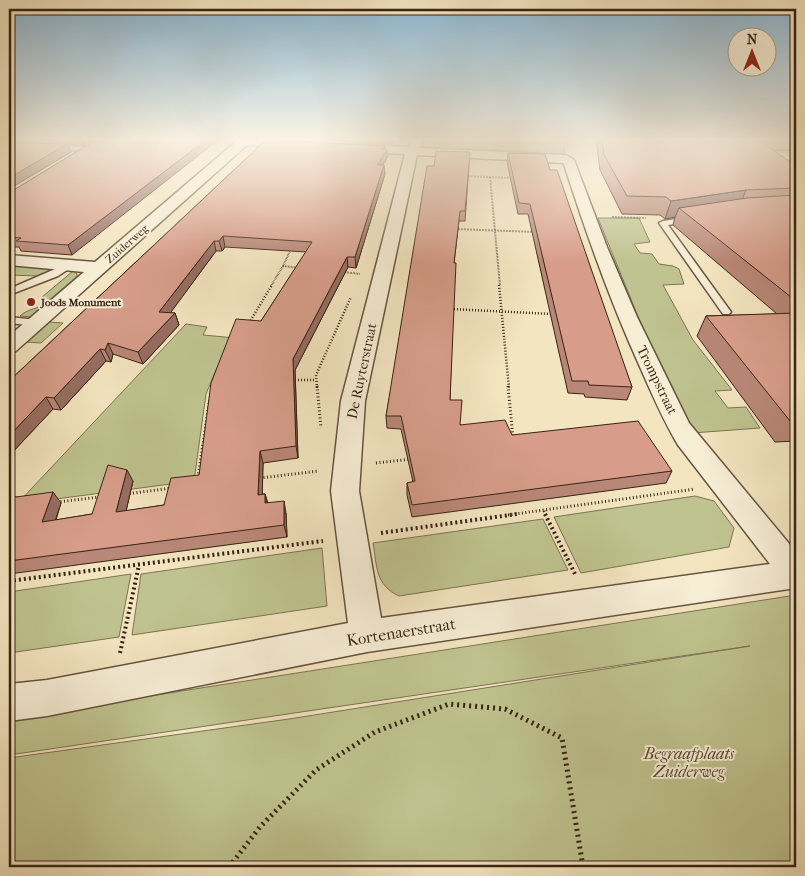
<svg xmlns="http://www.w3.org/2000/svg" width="805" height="876" font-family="'IM FELL French Canon',serif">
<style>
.green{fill:#bfc38f;stroke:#7c7352}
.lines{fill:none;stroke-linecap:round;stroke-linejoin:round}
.service-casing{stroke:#67543f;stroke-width:3}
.minor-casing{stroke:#67543f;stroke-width:3}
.path-far4{stroke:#382314;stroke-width:2;stroke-dasharray:0.5 1;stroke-linecap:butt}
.path-far3{stroke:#382314;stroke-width:2.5;stroke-dasharray:1 2;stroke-linecap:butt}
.path-far2{stroke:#382314;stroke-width:3;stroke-dasharray:1 2.5;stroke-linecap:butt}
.path-far1{stroke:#382314;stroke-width:4;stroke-dasharray:2 3;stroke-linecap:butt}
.path{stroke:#382314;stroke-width:5;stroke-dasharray:2 4;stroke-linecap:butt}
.service{fill:#f7eed6;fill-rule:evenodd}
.minor{fill:#f7eed6;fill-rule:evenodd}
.wall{fill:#b98777;stroke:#382314}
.shaded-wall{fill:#966e61;stroke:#382314}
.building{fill:#d79d8a;stroke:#382314}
.poi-dot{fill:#8f2418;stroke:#f7eed6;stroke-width:2}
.labels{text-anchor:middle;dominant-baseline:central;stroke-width:4;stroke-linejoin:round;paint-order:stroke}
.far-street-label{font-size:11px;fill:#382314;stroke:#f7eed6}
.far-poi-label{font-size:11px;font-weight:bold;fill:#382314;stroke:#f7eed6;text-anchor:start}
.street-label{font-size:14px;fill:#382314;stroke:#f7eed6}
.near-street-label{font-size:16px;fill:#382314;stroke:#f7eed6}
.near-park-label{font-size:16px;font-style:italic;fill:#5a4b33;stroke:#f7eed6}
</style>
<rect width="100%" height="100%" fill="#f3e5c0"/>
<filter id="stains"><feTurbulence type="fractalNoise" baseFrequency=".004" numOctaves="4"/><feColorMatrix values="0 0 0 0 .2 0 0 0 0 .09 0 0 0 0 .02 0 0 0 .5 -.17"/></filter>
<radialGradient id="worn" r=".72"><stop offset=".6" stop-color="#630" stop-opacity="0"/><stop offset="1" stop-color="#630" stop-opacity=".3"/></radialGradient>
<path class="green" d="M435 140H564L565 153 539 154V151L448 149 433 147Z
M598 218H639L650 242 634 244 640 253 652 254 659 264 673 266 679 269 684 284 663 285 693 340 732 390 715 391 728 408 746 407 760 428 692 433 654 356Z
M9 264 68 270 38 276 9 275Z
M73 271 77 274V281L33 317 20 316C28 308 38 310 46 302L42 297Z
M49 322 63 323 41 343 26 342Z
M186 324 207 327 203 335 236 338 216 370 206 394 194 481 17 504Z
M695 496 714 501 734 528 729 547 581 573 554 517Z
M543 519 568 570 399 596C375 585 377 566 373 543Z
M322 548 327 606 132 635 141 574Z
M131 574 119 637 9 653V592Z
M796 595V867H9V758L289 719 750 646 9 755V718Z"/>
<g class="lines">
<g class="service-casing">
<path id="service" d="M53 146 89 147 92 149 89 151 51 149Z
M691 217H694V221L668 225 731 312 729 314H723L659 223 663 221Z
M69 263 73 266 58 276 9 295V289Z
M9 317 37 320 42 323 37 326 9 323Z"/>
</g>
<g class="minor-casing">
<path id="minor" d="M238 140C251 140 293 136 302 145L296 148 247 145 16 351 9 353V336L84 272 9 265V255L95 262Z
M412 140H424L420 148 566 155 574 160 607 247 637 317 689 423 796 552V588L367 652 47 716 9 721V684L47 680 348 623 331 491 341 401 405 154 354 152 348 148 354 144 408 147ZM417 155 563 163 564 164C586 233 610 301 640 367 652 394 663 420 678 445L770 564 381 618 359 491 365 401Z"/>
</g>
<path class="path-far4" d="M771 151 796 153
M465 176 513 178
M490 177 500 286
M612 217 646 218
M455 229 536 232
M291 249 283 266 300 268
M344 272 360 274
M271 286 283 266"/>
<path class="path-far3" d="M499 285 509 388
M451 309 552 314
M249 323 272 285
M9 373 15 368
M292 380H316
M317 388 316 375 351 297"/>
<path class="path-far2" d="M317 386 321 428
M508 386 513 438
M376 463 412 459
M198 477 210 397
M260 478 319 471
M126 494 172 488
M57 502 100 497
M544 511 546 515
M508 515 695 489"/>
<path class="path-far1" d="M545 514 576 576
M381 533 517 514
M9 581 323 541
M120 653 139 565"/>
<path class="path" d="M229 867 260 827 316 770 375 732 449 704 505 709 562 738 583 867"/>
<use href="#service" class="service"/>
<use href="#minor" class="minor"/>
</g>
<path class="wall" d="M9 140H91L83 145 67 144 71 152 9 189Z
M96 140 72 255 21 251 19 247H9V193Z
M266 140 385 146 387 158 383 165 385 174 356 268 348 267 295 370 298 458 263 463 262 494H265L268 503 286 513 287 537 9 574V495L16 497 61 503 56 520 92 514 133 481 126 511 164 505 199 475 261 321 306 252 225 247 222 251H216L170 313H175L179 325 143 364 113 354 111 362 106 361 61 410 53 409 9 456V381Z
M317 140H395L392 144Z
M596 140H796V151L772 150 796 166V441L775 442 697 336 706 316 777 314 673 225 675 217 665 219 660 215 622 214 600 170Z
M470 152 465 221H459L454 263 450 400 460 425 512 435 672 471 666 483 412 517 407 495V483L413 482 401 429 387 428 386 416 434 166Z
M508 153 550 170 632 387 627 400 585 397 584 394 568 393 528 214H518L507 162Z"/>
<path class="shaded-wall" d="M9 140H20L21 143 9 147Z
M81 140H91L83 145Z
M206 140H218L72 255 68 245Z
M67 144 71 152 9 189V178Z
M385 146V152L387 150V158L377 174V165L382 149Z
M384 165 385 174 356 268 355 257Z
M746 190 739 207 679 208 675 217 665 219 671 201Z
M223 236 225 247 222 251 219 241Z
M214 241 216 251 163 323 159 312Z
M347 257 348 267 295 370 298 458 296 446 293 359Z
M175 313 179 325 143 364 138 352Z
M108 343 113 354 111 362 105 350Z
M100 349 106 361 61 410 54 398Z
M46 397 53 409 9 456V436Z
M260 451 263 463 262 507 258 495Z
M127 470 133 481 123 524 116 512Z
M53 492 61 503 51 533 42 522Z
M265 494 268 506 265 503Z
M284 501 286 513 287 537 284 525Z"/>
<path class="building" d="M96 140H206L68 245 16 241 21 238 9 237V193Z
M266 140 385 146 382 149 387 150 377 165H384L355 257H347L293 359 296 446 260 451 258 495 265 494V503L284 501V525L9 561V495L16 497 53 492 42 522 92 514 108 465 127 470 116 512 164 505 171 478 199 475 211 383 236 319 261 321 312 242 223 236 219 241H214L159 312 175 313 138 352 108 343 105 350 100 349 54 398 46 397 9 436V381Z
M602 140H758L796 166V188L746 190 671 201 666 197 627 196 604 155Z
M18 143 67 144 9 178V145Z
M436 151 470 152 465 211H460L454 263H456L450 400H462L460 425 505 420 512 435 638 421 672 471 412 505 407 483 415 481 401 416H386L427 166H434Z
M508 153 545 154 550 170H557L632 387 589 385 588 381H572L530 204 519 203Z
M796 195V301L679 208 747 198Z
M796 313V421H790L706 316Z"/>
<linearGradient id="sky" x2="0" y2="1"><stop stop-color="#8ab8d5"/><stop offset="0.53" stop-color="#faf3e3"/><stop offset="1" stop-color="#faf3e3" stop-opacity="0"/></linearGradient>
<rect width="805" height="263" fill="url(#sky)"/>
<circle class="poi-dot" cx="31" cy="302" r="5"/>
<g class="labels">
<g class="far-street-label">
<text transform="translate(127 244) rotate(-41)">Zuiderweg</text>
</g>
<g class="far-poi-label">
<text x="41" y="302">Joods Monument</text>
</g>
<g class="street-label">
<text transform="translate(362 371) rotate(-78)">De Ruyterstraat</text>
<text transform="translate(657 380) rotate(64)">Trompstraat</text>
</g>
<g class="near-street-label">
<text transform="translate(401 632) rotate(-9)">Kortenaerstraat</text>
</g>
<g class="near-park-label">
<text x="689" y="753">Begraafplaats<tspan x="689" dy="18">Zuiderweg</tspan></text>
</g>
</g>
<rect width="805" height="876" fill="none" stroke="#f3e5c0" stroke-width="30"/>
<rect x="10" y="10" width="785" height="856" fill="none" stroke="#382314" stroke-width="2.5"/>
<rect x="15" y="15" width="775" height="846" fill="none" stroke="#382314"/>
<g transform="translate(752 52)"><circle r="24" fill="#f7eed6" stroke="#ab9d88"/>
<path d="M0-4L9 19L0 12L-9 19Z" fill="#8f2418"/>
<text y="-8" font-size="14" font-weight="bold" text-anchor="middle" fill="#382314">N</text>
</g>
<rect width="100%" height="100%" filter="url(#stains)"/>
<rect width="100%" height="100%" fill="url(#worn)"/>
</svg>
